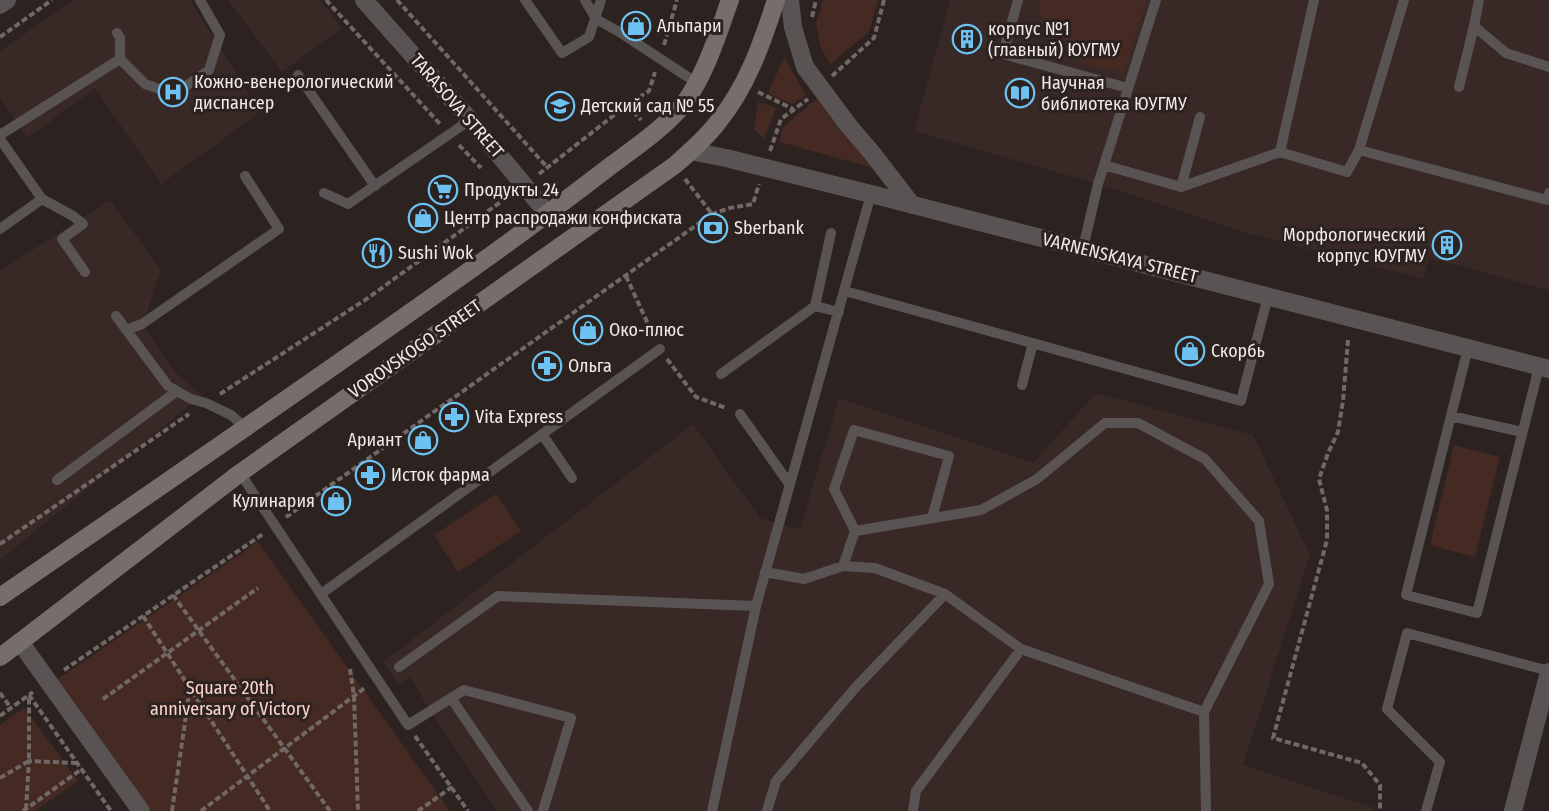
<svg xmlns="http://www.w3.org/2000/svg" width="1549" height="811" font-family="'Fira Sans Condensed',sans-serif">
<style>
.built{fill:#392926}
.green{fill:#452a24}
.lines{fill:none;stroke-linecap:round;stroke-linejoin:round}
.path{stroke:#716866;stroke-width:4;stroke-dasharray:6 3;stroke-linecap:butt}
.lane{stroke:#595453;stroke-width:10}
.street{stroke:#595453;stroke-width:18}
.secondary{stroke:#766e6c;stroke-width:18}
.labels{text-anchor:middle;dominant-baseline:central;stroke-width:6;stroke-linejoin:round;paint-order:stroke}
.poi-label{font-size:18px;fill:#f0e9e7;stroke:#2c2220;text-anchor:start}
.street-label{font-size:18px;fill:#f0e9e7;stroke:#2c2220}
.park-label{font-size:18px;fill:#fdd5cc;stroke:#2c2220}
</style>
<rect width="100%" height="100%" fill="#2c2220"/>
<path class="built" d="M74 0H190L260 111 243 125 161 184 95 88 28 138 0 99V51Z
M228 0H320L342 28 282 72Z
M950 0H1549V290L1429 258 1423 279 1247 233 1098 184 914 131Z
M110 200 161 270 143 324 176 373 202 395 0 560V271Z
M1096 393 1253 435 1310 555 1243 765 1374 808 1373 811H497L431 712 410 677 398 684 383 662 693 424 760 518 800 529 839 398 1033 463Z"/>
<path class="green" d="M823 0H878L869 32 830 64 820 46 816 24Z
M1041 0H1147L1124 71 1085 65 1037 10Z
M784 57 806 95 793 104 768 94Z
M817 98 873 168 780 142 782 128Z
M758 102 776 108 764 139 754 129Z
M1454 445 1500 457 1475 557 1430 545Z
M496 494 521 531 458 572 434 535Z
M258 542 450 811H152L58 679Z
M24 708 78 781 35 811H0V725Z"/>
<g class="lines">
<path class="path" d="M326 0 440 124
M397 0 547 167
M812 17 816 0
M0 37 52 0
M664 45 677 0
M832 76 874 38 884 0
M758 92 793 109
M627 105 641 120
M459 145 481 168
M770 151 781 119 808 99
M539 174 627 105 649 91 655 72
M685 179 712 214
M626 276 653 335
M1348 340 1343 401 1338 432 1328 453 1319 479 1327 510V540L1273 738 1362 763 1380 785V811
M667 359 696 397 726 408
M220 394 365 300 509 196
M286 517 712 214 730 208 753 204 759 184
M0 544 189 414
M173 595 330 811
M143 616 270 811
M350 669 354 696 358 811
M64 670 263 534
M0 693 11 708
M29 695 111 811
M103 699 258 588
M0 716 33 692
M415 736 468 811
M0 778 29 761V696
M26 809 29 761 76 763
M23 811 82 769
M172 811 190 688
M201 811 366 687
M418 811 452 787"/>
<path class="lane" d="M525 0 562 53 589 37 601 0
M585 0 596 19 621 33 697 83
M1018 0 1003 54 1128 88
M1314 0 1280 152 1347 172 1359 150
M1404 0 1359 150 1547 200 1549 193
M1479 0 1474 26 1506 53 1549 67
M117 33 120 38V59
M298 75 375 186
M1459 87 1474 26
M0 135 120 59 145 84 174 94 209 70 220 35 200 0
M0 139 42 199 0 229
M1104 165 1181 187 1280 152
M1181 187 1200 117
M324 193 348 204 470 120
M42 199 73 216 83 224 62 239 85 272
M1083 248 1098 184 1156 0
M845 291 1241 401 1268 296
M815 306 839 312
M116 316 168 386 191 399 206 403 231 415 246 428
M126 330 142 324 279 229 245 176
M1468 348 1406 595 1477 613 1539 367
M721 374 815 306 831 233
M1022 385 1033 343
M740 414 790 485
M1451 416 1522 432
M542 434 572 478
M240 473 408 725 464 690 571 718 543 811
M57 480 177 391
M855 531 834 489 854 430 949 456 932 518
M843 566 855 531 981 510 1037 479 1105 423H1138L1205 459 1259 521 1269 584 1204 712 1206 811
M765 572 804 579 843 566 875 568 945 594 1021 649 1204 712
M321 594 660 349
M399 667 498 596 756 606
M451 698 528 811
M712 811 756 606 871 194
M767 811 776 781 855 688 945 594
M913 811 916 791 1021 649
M1426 811 1440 762 1387 709 1407 633 1549 671"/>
<path class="street" d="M364 0 470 120 548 214
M790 0 793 27 805 67 849 126 872 153 912 205
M0 5 7 0
M690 151 726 158 871 194 1549 369
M20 642 141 811
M1513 811 1549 672"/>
<path class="secondary" d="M0 597C165 483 331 370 494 253 534 224 574 194 613 164 636 147 665 127 683 105 706 74 717 36 730 0
M0 657 20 642 240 473 675 165C690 152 706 138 718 122 747 87 762 43 776 0"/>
</g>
<defs>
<g id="shop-ring" transform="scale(1.5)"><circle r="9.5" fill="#2c2220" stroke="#6cc3f2" stroke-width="1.5"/><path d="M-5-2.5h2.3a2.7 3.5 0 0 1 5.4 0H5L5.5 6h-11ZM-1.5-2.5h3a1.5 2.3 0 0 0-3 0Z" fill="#6cc3f2"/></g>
<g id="building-ring" transform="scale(1.5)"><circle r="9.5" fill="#2c2220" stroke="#6cc3f2" stroke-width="1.5"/><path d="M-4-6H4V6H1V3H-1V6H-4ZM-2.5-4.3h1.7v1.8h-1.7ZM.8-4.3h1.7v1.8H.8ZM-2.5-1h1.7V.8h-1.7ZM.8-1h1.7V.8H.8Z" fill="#6cc3f2"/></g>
<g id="hospital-ring" transform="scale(1.5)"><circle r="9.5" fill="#2c2220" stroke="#6cc3f2" stroke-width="1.5"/><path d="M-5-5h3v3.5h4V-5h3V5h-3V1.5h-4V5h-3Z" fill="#6cc3f2"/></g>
<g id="library-ring" transform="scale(1.5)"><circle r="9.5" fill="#2c2220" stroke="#6cc3f2" stroke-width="1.5"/><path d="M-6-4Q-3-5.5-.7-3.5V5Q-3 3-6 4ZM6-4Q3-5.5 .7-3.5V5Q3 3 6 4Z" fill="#6cc3f2"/></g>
<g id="school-ring" transform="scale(1.5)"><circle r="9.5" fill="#2c2220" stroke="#6cc3f2" stroke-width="1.5"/><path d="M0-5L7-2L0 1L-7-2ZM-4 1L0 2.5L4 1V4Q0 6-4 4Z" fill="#6cc3f2"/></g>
<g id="supermarket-ring" transform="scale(1.5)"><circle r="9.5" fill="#2c2220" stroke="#6cc3f2" stroke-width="1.5"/><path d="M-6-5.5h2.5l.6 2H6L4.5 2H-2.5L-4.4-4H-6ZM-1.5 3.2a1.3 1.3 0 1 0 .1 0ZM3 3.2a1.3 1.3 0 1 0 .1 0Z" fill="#6cc3f2"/></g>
<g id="bank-ring" transform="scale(1.5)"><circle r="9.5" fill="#2c2220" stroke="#6cc3f2" stroke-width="1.5"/><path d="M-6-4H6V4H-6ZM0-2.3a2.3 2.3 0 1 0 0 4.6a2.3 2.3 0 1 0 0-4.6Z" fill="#6cc3f2"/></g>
<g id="restaurant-ring" transform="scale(1.5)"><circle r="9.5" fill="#2c2220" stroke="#6cc3f2" stroke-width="1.5"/><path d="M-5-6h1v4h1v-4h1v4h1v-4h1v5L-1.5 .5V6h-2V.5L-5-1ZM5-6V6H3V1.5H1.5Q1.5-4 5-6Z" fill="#6cc3f2"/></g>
<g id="pharmacy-ring" transform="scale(1.5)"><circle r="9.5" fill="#2c2220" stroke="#6cc3f2" stroke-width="1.5"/><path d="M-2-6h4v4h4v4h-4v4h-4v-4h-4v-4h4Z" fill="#6cc3f2"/></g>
</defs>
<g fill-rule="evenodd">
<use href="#shop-ring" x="636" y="26"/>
<use href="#building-ring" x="967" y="39"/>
<use href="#hospital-ring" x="173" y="92"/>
<use href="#library-ring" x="1020" y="93"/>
<use href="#school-ring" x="560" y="106"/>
<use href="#supermarket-ring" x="443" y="190"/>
<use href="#shop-ring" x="423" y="218"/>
<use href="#bank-ring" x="713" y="228"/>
<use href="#building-ring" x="1447" y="245"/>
<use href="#restaurant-ring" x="377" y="253"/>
<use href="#shop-ring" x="588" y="330"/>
<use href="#shop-ring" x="1190" y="351"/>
<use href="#pharmacy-ring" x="547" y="366"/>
<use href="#pharmacy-ring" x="454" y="417"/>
<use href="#shop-ring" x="423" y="440"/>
<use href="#pharmacy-ring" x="370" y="475"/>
<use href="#shop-ring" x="336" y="501"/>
</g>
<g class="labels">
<g class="poi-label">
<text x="657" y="26">Альпари</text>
<text x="988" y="29">корпус №1<tspan x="988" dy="21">(главный) ЮУГМУ</tspan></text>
<text x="194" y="82">Кожно-венерологический<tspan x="194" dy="21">диспансер</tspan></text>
<text x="1041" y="83">Научная<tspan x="1041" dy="21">библиотека ЮУГМУ</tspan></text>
<text x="581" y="106">Детский сад № 55</text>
<text x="464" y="190">Продукты 24</text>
<text x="444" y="218">Центр распродажи конфиската</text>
<text x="734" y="228">Sberbank</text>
<text x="1426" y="235" text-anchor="end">Морфологический<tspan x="1426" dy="21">корпус ЮУГМУ</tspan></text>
<text x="398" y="253">Sushi Wok</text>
<text x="609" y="330">Око-плюс</text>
<text x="1211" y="351">Скорбь</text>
<text x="568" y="366">Ольга</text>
<text x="475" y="417">Vita Express</text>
<text x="402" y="440" text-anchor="end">Ариант</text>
<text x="391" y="475">Исток фарма</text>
<text x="315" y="501" text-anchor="end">Кулинария</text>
</g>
<g class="street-label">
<text transform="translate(457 106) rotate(49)">TARASOVA STREET</text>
<text transform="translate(1120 258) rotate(14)">VARNENSKAYA STREET</text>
<text transform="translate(415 349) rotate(-35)">VOROVSKOGO STREET</text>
</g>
<g class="park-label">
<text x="230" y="688">Square 20th<tspan x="230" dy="21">anniversary of Victory</tspan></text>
</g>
</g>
</svg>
